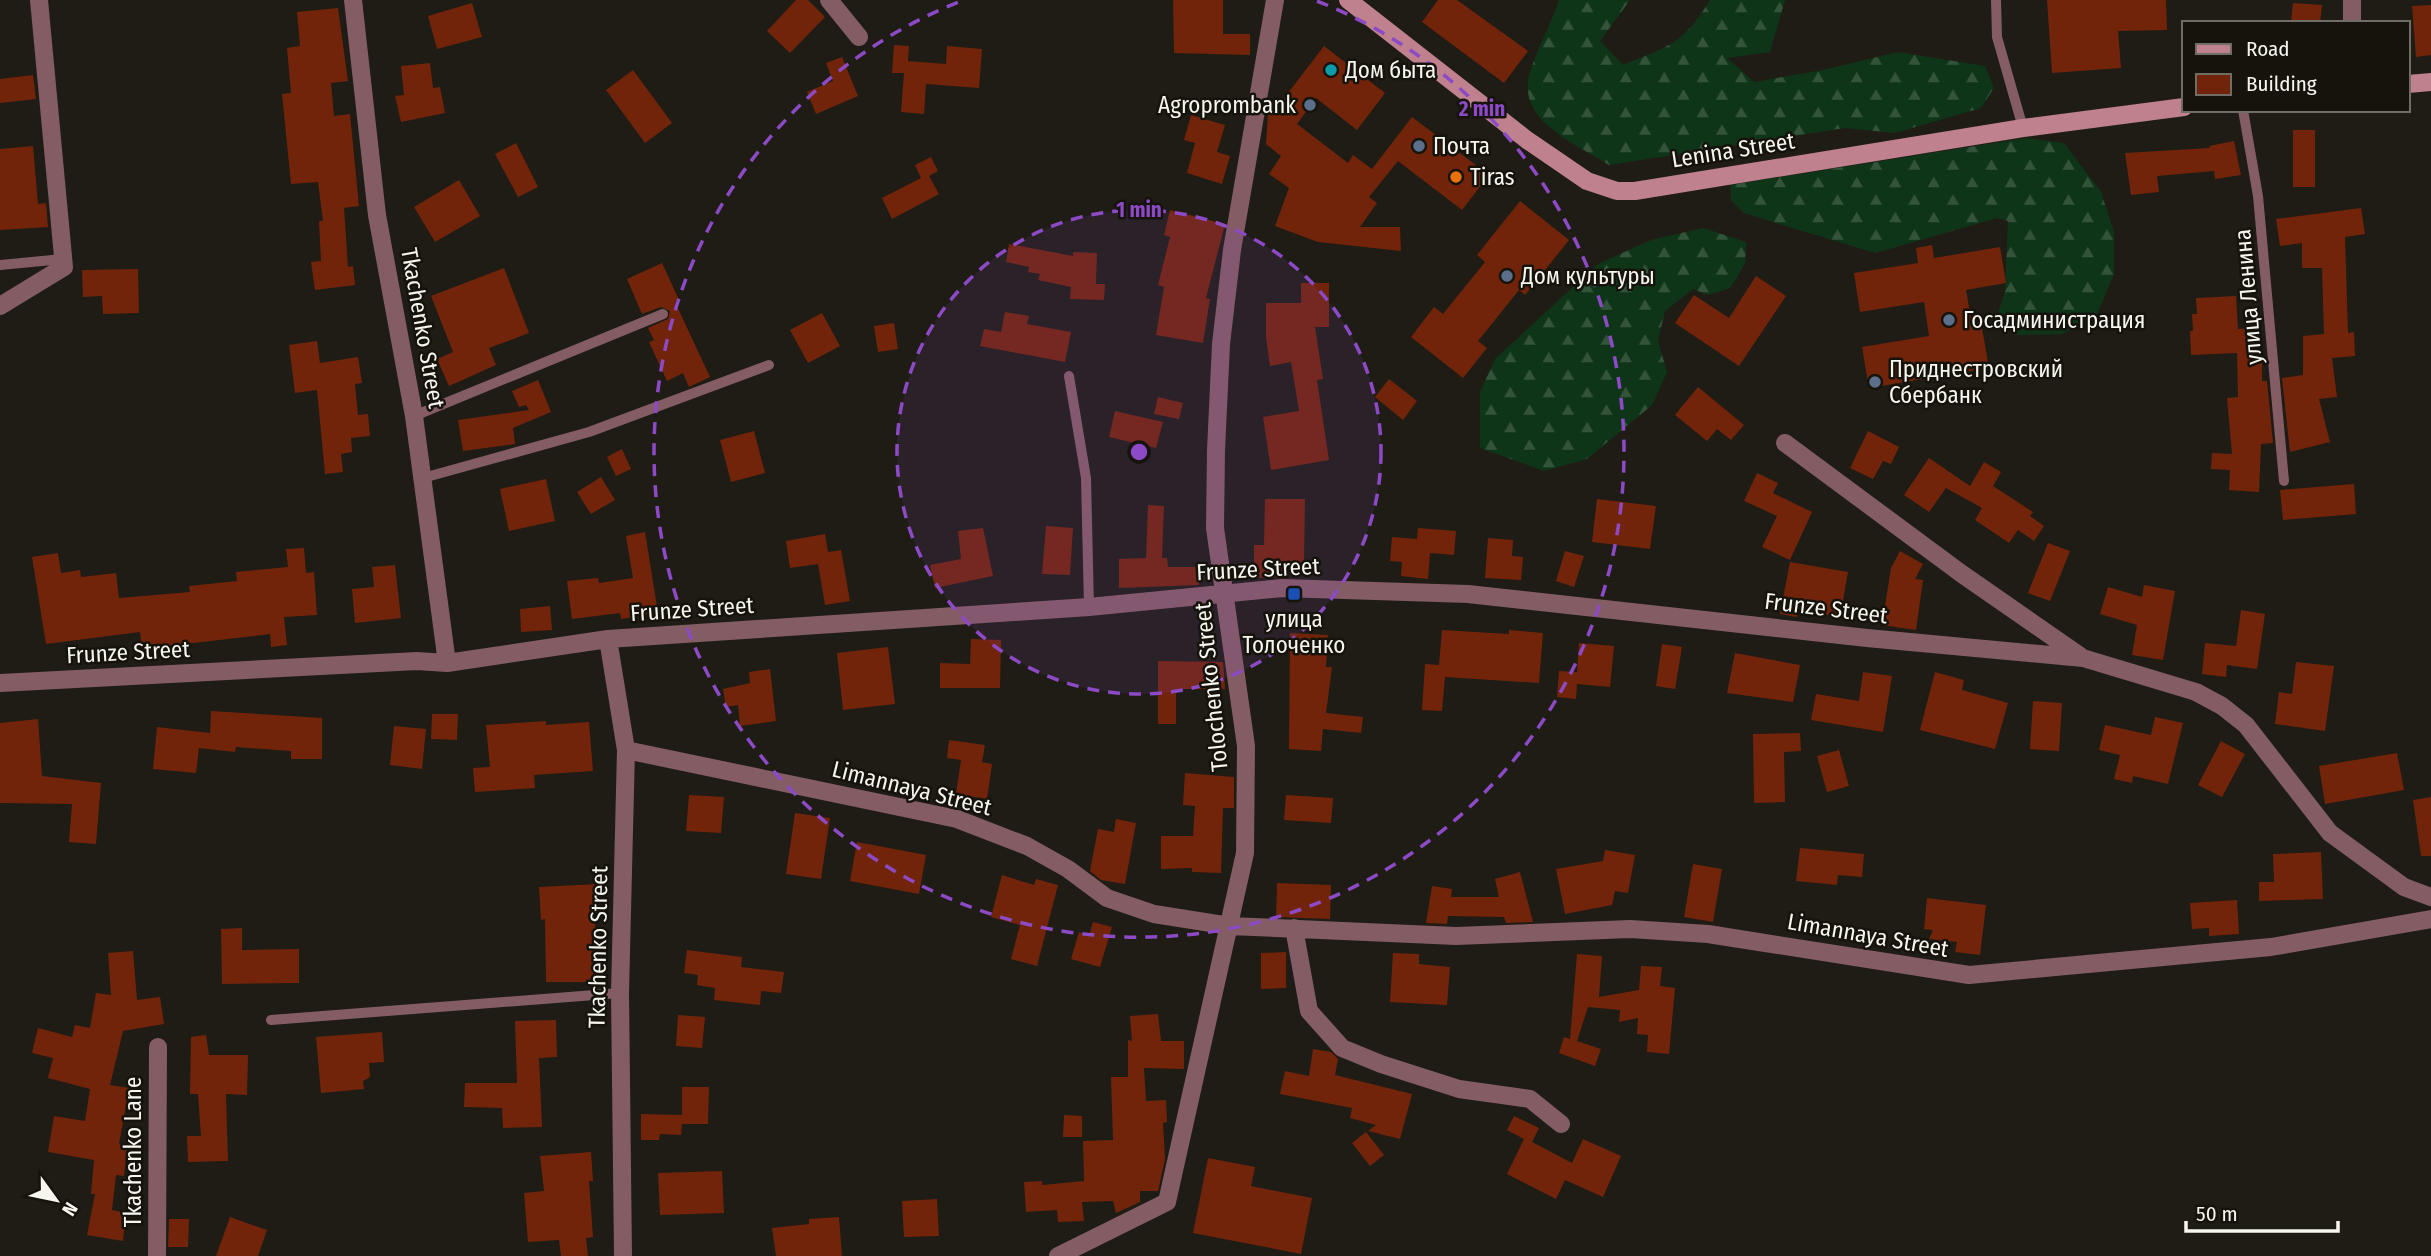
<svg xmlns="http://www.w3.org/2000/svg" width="2431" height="1256" font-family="'Fira Sans Condensed',sans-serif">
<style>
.forest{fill:url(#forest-firs)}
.building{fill:#72240b}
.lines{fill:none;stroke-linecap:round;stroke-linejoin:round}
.lane{stroke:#835c64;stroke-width:10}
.street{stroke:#835c64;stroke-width:18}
.secondary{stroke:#bf818e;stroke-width:18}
.ring{fill:none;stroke:#8d4ac6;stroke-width:3.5;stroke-dasharray:12 9}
.culture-dot{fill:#0f9aa8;stroke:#15130b;stroke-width:2.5}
.service-dot{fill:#5c6f8a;stroke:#15130b;stroke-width:2.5}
.food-dot{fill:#e8710a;stroke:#15130b;stroke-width:2.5}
.transit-dot{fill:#1a4fb4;stroke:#15130b;stroke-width:2.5}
.labels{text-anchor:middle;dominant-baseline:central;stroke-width:5;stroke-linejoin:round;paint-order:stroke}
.poi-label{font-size:23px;fill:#f6f5ee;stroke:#15130b;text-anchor:start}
.street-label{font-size:23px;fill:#f6f5ee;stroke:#15130b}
.centre{fill:#8d4ac6;stroke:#15130b;stroke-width:3.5}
.ring-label{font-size:21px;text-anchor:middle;font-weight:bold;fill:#8d4ac6;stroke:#15130b;stroke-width:5;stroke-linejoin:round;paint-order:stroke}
</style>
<defs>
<pattern id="forest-firs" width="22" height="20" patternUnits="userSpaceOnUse" patternTransform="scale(1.75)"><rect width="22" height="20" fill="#0f3519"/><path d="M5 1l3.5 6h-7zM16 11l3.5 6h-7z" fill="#33533b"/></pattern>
</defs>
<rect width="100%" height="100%" fill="#1e1c14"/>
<path class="forest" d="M1559 0H1630L1600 41 1623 65C1670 46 1683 44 1710 0H1785L1770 52 1727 58 1754 82 1823 70 1898 52 1985 66 1994 88 1981 108 1895 133 1845 128 1609 165C1577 144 1518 122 1529 76 1536 50 1551 25 1559 0Z
M2026 138 2064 143 2101 192 2114 232V274L2097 314 2062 334 2015 335 1996 319 2005 292 2008 221 1997 218 1875 253 1744 213 1731 200 1730 185Z
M1703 228 1746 242 1745 264 1730 288 1708 295 1693 289 1665 311 1658 341 1667 372 1652 405 1587 459 1544 471 1480 448V392L1495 359 1598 264 1651 240Z"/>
<path class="building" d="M796 0H808L825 17 790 53 767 31Z
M1173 0H1223V34H1250V55L1174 53Z
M1438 0H1457L1528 51 1504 83 1422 22Z
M2047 0H2166L2167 30 2118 31 2121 68 2052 73Z
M472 3 482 37 437 49 428 16Z
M2293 3 2322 5 2320 23H2291Z
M2431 5V55L2416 57 2412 6Z
M338 8 348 81 331 83 334 116 350 114 359 206 344 208 348 267 353 266 355 285 315 290 311 262 321 261 319 221H323L318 182 291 184 282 94 291 93 287 48 300 46 297 12Z
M894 45 909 46 908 61 946 64 947 46 982 49 979 88 926 84 924 114 901 112 904 73H892Z
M1324 46 1385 93 1357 130 1316 98 1297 124 1348 163 1353 155 1372 169 1412 117 1489 175 1462 210 1398 161 1369 197 1377 203 1360 227H1400L1401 251 1318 242 1275 226 1289 188 1269 174 1281 156 1266 144 1268 114H1272Z
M842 57 858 96 816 114 807 92 833 81 826 63Z
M430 63 433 88 440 87 445 113 401 122 395 96 404 95 401 66Z
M633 70 672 123 645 143 606 90Z
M33 75 36 99 0 103V79Z
M1191 115 1225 125 1217 152 1230 156 1222 184 1187 173 1195 143 1184 140Z
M2293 130H2315V187H2293Z
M2234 141 2241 175 2215 179 2214 171 2157 176 2159 192 2131 195 2125 153 2210 148 2209 146Z
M516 143 538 187 518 197 495 154Z
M33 146 38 204 46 203 48 227 0 230V149Z
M931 157 938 171 929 176 939 194 892 219 882 198 921 178 915 165Z
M459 180 480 216 435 242 414 207Z
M1520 201 1569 240 1525 295 1519 290 1478 341 1487 348 1463 378 1411 337 1434 307 1443 314 1485 262 1477 255Z
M2361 208 2365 234 2345 237 2348 333 2354 332 2355 356 2332 358 2337 397 2319 399 2330 442 2290 452 2282 378 2303 375V336L2324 334 2322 268H2302V243L2280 246 2276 219Z
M1170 210 1225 224 1206 298 1210 299 1203 343 1156 335 1164 287 1158 285 1170 237 1164 235Z
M1009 244 1073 256V252L1097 253 1096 284H1105L1104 300 1070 299 1071 287 1038 280 1040 274 1028 272 1029 267 1006 262Z
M1932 245 1934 258 2000 247 2006 283 1966 290 1973 330 1982 328 1989 368 1869 388 1862 347 1929 336 1924 302 1860 312 1854 273 1918 263 1916 248Z
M662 263 679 300 675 302 710 377 689 387 683 373 667 381 649 342 654 340 648 328 668 319 670 311 661 307 642 314 627 279Z
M504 268 529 333 489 348 496 365 449 386 437 359 453 352 431 296Z
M138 269 139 313 103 314 102 296 83 297 82 270Z
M1756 276 1786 296 1739 366 1675 323 1694 295 1729 318Z
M1301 283H1329V327H1315L1323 379 1317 380 1329 460 1271 470 1263 417 1299 411 1291 362 1270 366 1266 337V303H1301Z
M2236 296 2238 329 2256 328 2257 358 2262 357V381H2267L2273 443 2261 444 2259 492 2229 490 2230 470 2211 469 2212 453 2232 454 2227 398 2238 397 2237 353 2191 355 2190 331H2193L2192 314H2197L2196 298Z
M1005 312 1029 316 1027 324 1071 332 1065 362 980 346 984 329 1001 332Z
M822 313 840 346 808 363 790 330Z
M894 323 898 349 878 352 874 326Z
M317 341 320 363 358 357 362 383 355 384 358 415 368 414 370 436 351 438 352 452 341 454 343 472 325 474 317 390 295 393 289 345Z
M1389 379 1417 401 1403 420 1375 397Z
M538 380 551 412 513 428 515 444 463 451 458 420 529 410 526 405 519 407 512 391Z
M1698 387 1744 425 1731 440 1717 429 1707 441 1675 415Z
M1158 397 1183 403 1179 419 1154 414Z
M1115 411 1163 422 1156 448 1109 437Z
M754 431 765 473 731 482 720 440Z
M1868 431 1899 447 1891 464 1883 461 1873 479 1850 468Z
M622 449 631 469 616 476 607 457Z
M1929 458 1970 486 1984 462 2001 472 1993 486 2033 512 2030 516 2044 526 2034 541 2018 530 2009 543 1975 520 1982 508 1946 488 1929 512 1904 495Z
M1757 473 1778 483 1773 493 1812 512 1790 560 1762 547 1777 516 1744 501Z
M601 477 615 500 591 514 577 492Z
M546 479 555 521 509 531 500 489Z
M2354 484 2356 514 2283 520 2280 490Z
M1265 499H1305L1304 563H1284V577L1254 578V545H1264Z
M1597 499 1656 506 1650 549 1592 542Z
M1148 505 1164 506 1162 558H1167L1168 567H1199V585L1119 588V559L1146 558Z
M1046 526 1073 528 1070 575 1042 574Z
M983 528 993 576 935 588 930 565 961 559 958 531Z
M1418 528 1456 531 1454 555 1430 553 1428 579 1401 576 1402 562 1390 561 1392 537 1417 539Z
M645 532 658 613 621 619 620 613 572 619 567 581 598 578 599 583 633 578 626 536Z
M825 534 828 552 841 550 850 601 825 605 818 564 790 568 786 541Z
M1488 538 1513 540 1512 556 1523 557 1521 580 1485 578Z
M2048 543 2070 551 2050 601 2028 593Z
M304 548 306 573 314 572 317 615 284 617 287 645 271 647 270 634 142 649 140 632 46 644 32 557 58 553 61 573 80 570 81 577 116 573 119 598 190 592 189 586 237 581 236 572 288 567 286 549Z
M1565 551 1584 556 1574 587 1556 581Z
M1900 551 1923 564 1915 579 1923 580 1916 630 1882 625 1891 568Z
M1790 562 1848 572 1840 617 1798 610 1797 617 1780 614Z
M395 565 401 618 355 623 352 589 374 587 372 567Z
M2144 585 2175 591 2163 660 2132 655 2137 625 2100 614 2108 587 2142 597Z
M550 606 552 630 521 632 520 609Z
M2241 610 2265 614 2257 669 2227 665 2226 677 2202 674 2205 643 2236 646Z
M1442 630 1509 634V630L1543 633 1539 683 1445 677 1442 711 1422 710 1425 664 1439 665Z
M1290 633 1328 635 1326 667H1332L1326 713 1363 717 1361 733 1323 729 1321 751 1289 749Z
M971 639 1001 640 1000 688H940V663L970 664Z
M1579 643 1614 646 1610 687 1577 684 1576 699 1557 697 1559 671 1577 672Z
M1662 644 1682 647 1675 689 1656 686Z
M888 647 895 704 843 710 837 653Z
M1735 653 1800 665 1793 702 1727 693Z
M1158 661 1223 662 1225 689H1176V724H1158Z
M2296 662 2334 666 2325 731 2275 724 2279 692 2292 694Z
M770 669 776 721 740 726 738 705 726 707 723 689 750 683 749 672Z
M1863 672 1892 676 1883 732 1811 720 1816 694 1859 701Z
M1935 672 1964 680 1962 690 2008 703 1995 749 1920 730Z
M2033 701 2062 703 2059 751 2030 749Z
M211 711 322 718V759H291V751L236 747 235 752 199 748 196 773 153 769 157 727 210 733Z
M432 714H458L457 740 431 739Z
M2155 717 2183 723 2168 784 2133 776 2132 783 2114 779 2120 755 2099 750 2105 725 2151 735Z
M38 719 42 776 101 783 96 844 69 842 72 804 0 803V723Z
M546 721V725L589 722 593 771 534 775 535 788 475 792 473 768 490 767 486 725Z
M394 726 426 729 422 769 390 765Z
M1800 733 1801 751 1784 752 1785 802 1754 803 1753 734Z
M949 740 985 745 982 762 992 764 987 799 956 794 961 760 947 758Z
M2221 741 2245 754 2222 797 2198 785Z
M1839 750 1849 786 1827 792 1817 756Z
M2397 753 2404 790 2325 804 2319 766Z
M1185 773 1234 777V808H1223L1221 873 1192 872V868L1161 869V836H1193L1195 806 1183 805Z
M689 795 724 797 721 833 686 831Z
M1286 795 1333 798 1331 823 1284 820Z
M2431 797V856H2421L2413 800Z
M795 813 830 818 821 879 786 874Z
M1116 819 1136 823 1125 884 1101 880 1090 871 1098 829 1114 832Z
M857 842 926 855 919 894 850 881Z
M1800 848 1864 854 1862 877 1838 875 1837 885 1796 881Z
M1605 850 1635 855 1628 893 1615 891 1612 905 1565 914 1556 869 1603 861Z
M2321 852 2323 899 2259 901V882H2274L2273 854Z
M1693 864 1722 869 1713 922 1684 917Z
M1520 872 1533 922 1506 923 1504 917 1448 916 1447 924 1426 923 1432 886 1452 889 1451 897H1499L1495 879Z
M1002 875 1034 885 1036 879 1058 885 1037 966 1011 959 1020 925 991 917Z
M1277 883 1331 885 1330 919 1276 917Z
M599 884 600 916H595L596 982H546L545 919 541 920 539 887Z
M1927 898 1986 905 1980 955 1955 952 1957 942 1929 939 1933 930 1924 929Z
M2237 900 2239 934 2209 936V928L2192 929 2190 903Z
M1093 922 1112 927 1100 967 1071 959 1079 932 1089 936Z
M242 928V950L299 949V983L222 984 221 929Z
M687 950 742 957 741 967 784 972 781 993 761 991 760 1005 714 1000 715 988 697 985 698 975 684 973Z
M133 951 137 1000 160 997 164 1024 123 1031 110 1085 129 1088 119 1144 127 1145 124 1176 116 1175 112 1210 126 1213 123 1241 87 1235 95 1194H91L94 1160 48 1152 54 1116 85 1121 90 1089 48 1078 53 1058 32 1053 38 1028 72 1037 75 1025 90 1028 96 993 111 995 108 953Z
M1286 952V988L1261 989V953Z
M1393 953 1419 954V964L1450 967 1447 1005 1390 1002Z
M1577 954 1602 956 1599 997 1639 990 1641 966 1662 967 1660 986 1675 988 1669 1054 1647 1052 1648 1035 1637 1034 1638 1018 1619 1022 1620 1010 1588 1007 1577 1041 1601 1049 1595 1066 1559 1053 1564 1037 1570 1039Z
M1158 1014 1161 1041H1184V1069L1144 1068 1146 1101 1166 1100 1167 1122 1163 1123 1165 1159 1158 1191H1140V1202L1116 1213 1113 1201 1082 1202 1084 1221 1058 1222 1057 1210 1026 1212 1024 1182 1042 1181V1185L1084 1181 1083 1141 1113 1140 1111 1077H1128V1040L1132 1041 1130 1016Z
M678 1015 705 1017 702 1048 676 1046Z
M556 1020 557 1057 539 1058 542 1127 503 1128 502 1108 464 1107 465 1083H517L515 1021Z
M382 1032 384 1062 369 1063 370 1077 363 1081 364 1089 321 1093 316 1037Z
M206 1035 209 1055H248L247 1095 226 1094 228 1161 188 1162 187 1136H201L198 1094H190L191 1037Z
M1313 1049 1331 1052 1338 1059 1335 1075 1412 1094 1400 1139 1368 1131 1376 1125 1350 1118 1352 1108 1280 1094 1285 1071 1309 1076Z
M682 1087H709L708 1124H682L681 1135 660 1134 659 1140H641V1114L682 1115Z
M1064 1115 1082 1116V1137H1063Z
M1514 1116 1539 1128 1532 1142 1572 1163 1583 1139 1621 1156 1603 1197 1565 1180 1556 1199 1507 1174 1524 1139 1507 1130Z
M1366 1132 1384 1155 1370 1166 1352 1143Z
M591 1152 593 1181H589L593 1237 586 1238 588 1256H561L559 1240 528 1242 524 1193 544 1191 540 1156Z
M1208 1158 1255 1167 1251 1186 1312 1198 1301 1254 1193 1233Z
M722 1171 724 1213 660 1215 658 1173Z
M937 1199 939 1236 904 1237 902 1201Z
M230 1217 267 1230 258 1256H216Z
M839 1217 842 1256H776L772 1228 809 1224V1219Z
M169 1219H189L188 1247H168Z"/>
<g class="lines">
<path class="lane" d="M1996 0 1997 37 2023 128
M2243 110 2258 196 2284 481
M0 265 63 259
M1069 376 1086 478 1089 607
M414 416 663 314
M423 478 589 432 769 365
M271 1020 620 993"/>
<path class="street" d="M353 0 377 215 414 416 447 663
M829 0 859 37
M2352 0V23
M0 306 64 267 39 0
M1785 443 1962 574 2080 656
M608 639 626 750 620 993 623 1256
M0 683 417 661 447 663 608 639 1089 607 1282 588 1468 594 1867 638 2083 658 2196 692 2222 706 2246 725 2330 833 2404 887 2431 897
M626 750 957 819 1027 846 1068 869 1107 898 1154 914 1230 926 1456 936 1630 929 1708 934 1969 975 2271 947 2431 919
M1294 928 1309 1011 1342 1048 1381 1064 1459 1089 1530 1099 1561 1124
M157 1256 158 1047
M1058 1256 1167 1202 1245 853 1246 746 1215 528 1216 450 1221 344 1232 250 1275 0"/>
<path class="secondary" d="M1348 0 1527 140 1587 181 1617 191H1635L2023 128 2184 107
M2408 84 2431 82"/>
</g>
<circle cx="1139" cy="452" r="242" fill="#8d4ac6" fill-opacity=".12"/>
<g class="ring">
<circle cx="1139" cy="452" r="242"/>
<path d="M1317 1A485 485 0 1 1 961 1"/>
</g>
<circle class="culture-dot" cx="1331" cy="70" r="7"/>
<g class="service-dot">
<circle cx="1310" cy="105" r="7"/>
<circle cx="1419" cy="146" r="7"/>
<circle cx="1507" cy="276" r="7"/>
<circle cx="1949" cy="320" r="7"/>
<circle cx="1875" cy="382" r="7"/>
</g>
<circle class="food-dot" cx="1456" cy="177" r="7"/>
<rect class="transit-dot" x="1287" y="587" width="14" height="14" rx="3.5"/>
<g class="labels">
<g class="poi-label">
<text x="1345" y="70">Дом быта</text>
<text x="1296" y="105" text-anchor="end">Agroprombank</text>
<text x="1433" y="146">Почта</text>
<text x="1470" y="177">Tiras</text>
<text x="1521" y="276">Дом культуры</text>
<text x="1963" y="320">Госадминистрация</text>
<text x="1889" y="369">Приднестровский<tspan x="1889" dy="26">Сбербанк</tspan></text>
<text x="1294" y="619" text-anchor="middle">улица<tspan x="1294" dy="26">Толоченко</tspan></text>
</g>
<g class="street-label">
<text transform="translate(1733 150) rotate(-9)">Lenina Street</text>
<text transform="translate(2248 297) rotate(-95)">улица Ленина</text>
<text transform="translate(423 328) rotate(80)">Tkachenko Street</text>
<text transform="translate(1258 569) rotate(-3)">Frunze Street</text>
<text transform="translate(1826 608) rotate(7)">Frunze Street</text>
<text transform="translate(692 609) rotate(-4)">Frunze Street</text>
<text transform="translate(128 652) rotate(-3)">Frunze Street</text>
<text transform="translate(1211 687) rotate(-96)">Tolochenko Street</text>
<text transform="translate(912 788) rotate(14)">Limannaya Street</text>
<text transform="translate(1868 935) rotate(10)">Limannaya Street</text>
<text transform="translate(598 947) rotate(-89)">Tkachenko Street</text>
<text transform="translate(133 1152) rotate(-90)">Tkachenko Lane</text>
</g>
</g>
<circle cx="1139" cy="452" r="10" class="centre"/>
<g class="ring-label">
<text x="1482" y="116">2 min</text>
<text x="1139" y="217">1 min</text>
</g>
<rect x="2182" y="21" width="228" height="91" fill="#15130b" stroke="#6f6d66" stroke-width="2"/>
<rect x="2196" y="44" width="35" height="10" fill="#bf818e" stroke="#6f6d66" stroke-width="2"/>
<text x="2246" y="56" font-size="21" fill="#f6f5ee">Road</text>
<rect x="2196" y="74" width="35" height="21" fill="#72240b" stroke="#6f6d66" stroke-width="2"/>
<text x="2246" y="91" font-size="21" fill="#f6f5ee">Building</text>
<g transform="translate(56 1200) rotate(123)" stroke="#15130b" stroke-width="5" paint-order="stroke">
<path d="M0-5L12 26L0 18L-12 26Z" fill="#f6f5ee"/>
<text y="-10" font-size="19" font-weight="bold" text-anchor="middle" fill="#f6f5ee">N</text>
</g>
<path d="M2186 1221v10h152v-10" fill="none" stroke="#f6f5ee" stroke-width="3.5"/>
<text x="2196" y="1221" font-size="21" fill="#f6f5ee" stroke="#15130b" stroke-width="5" paint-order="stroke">50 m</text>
</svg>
